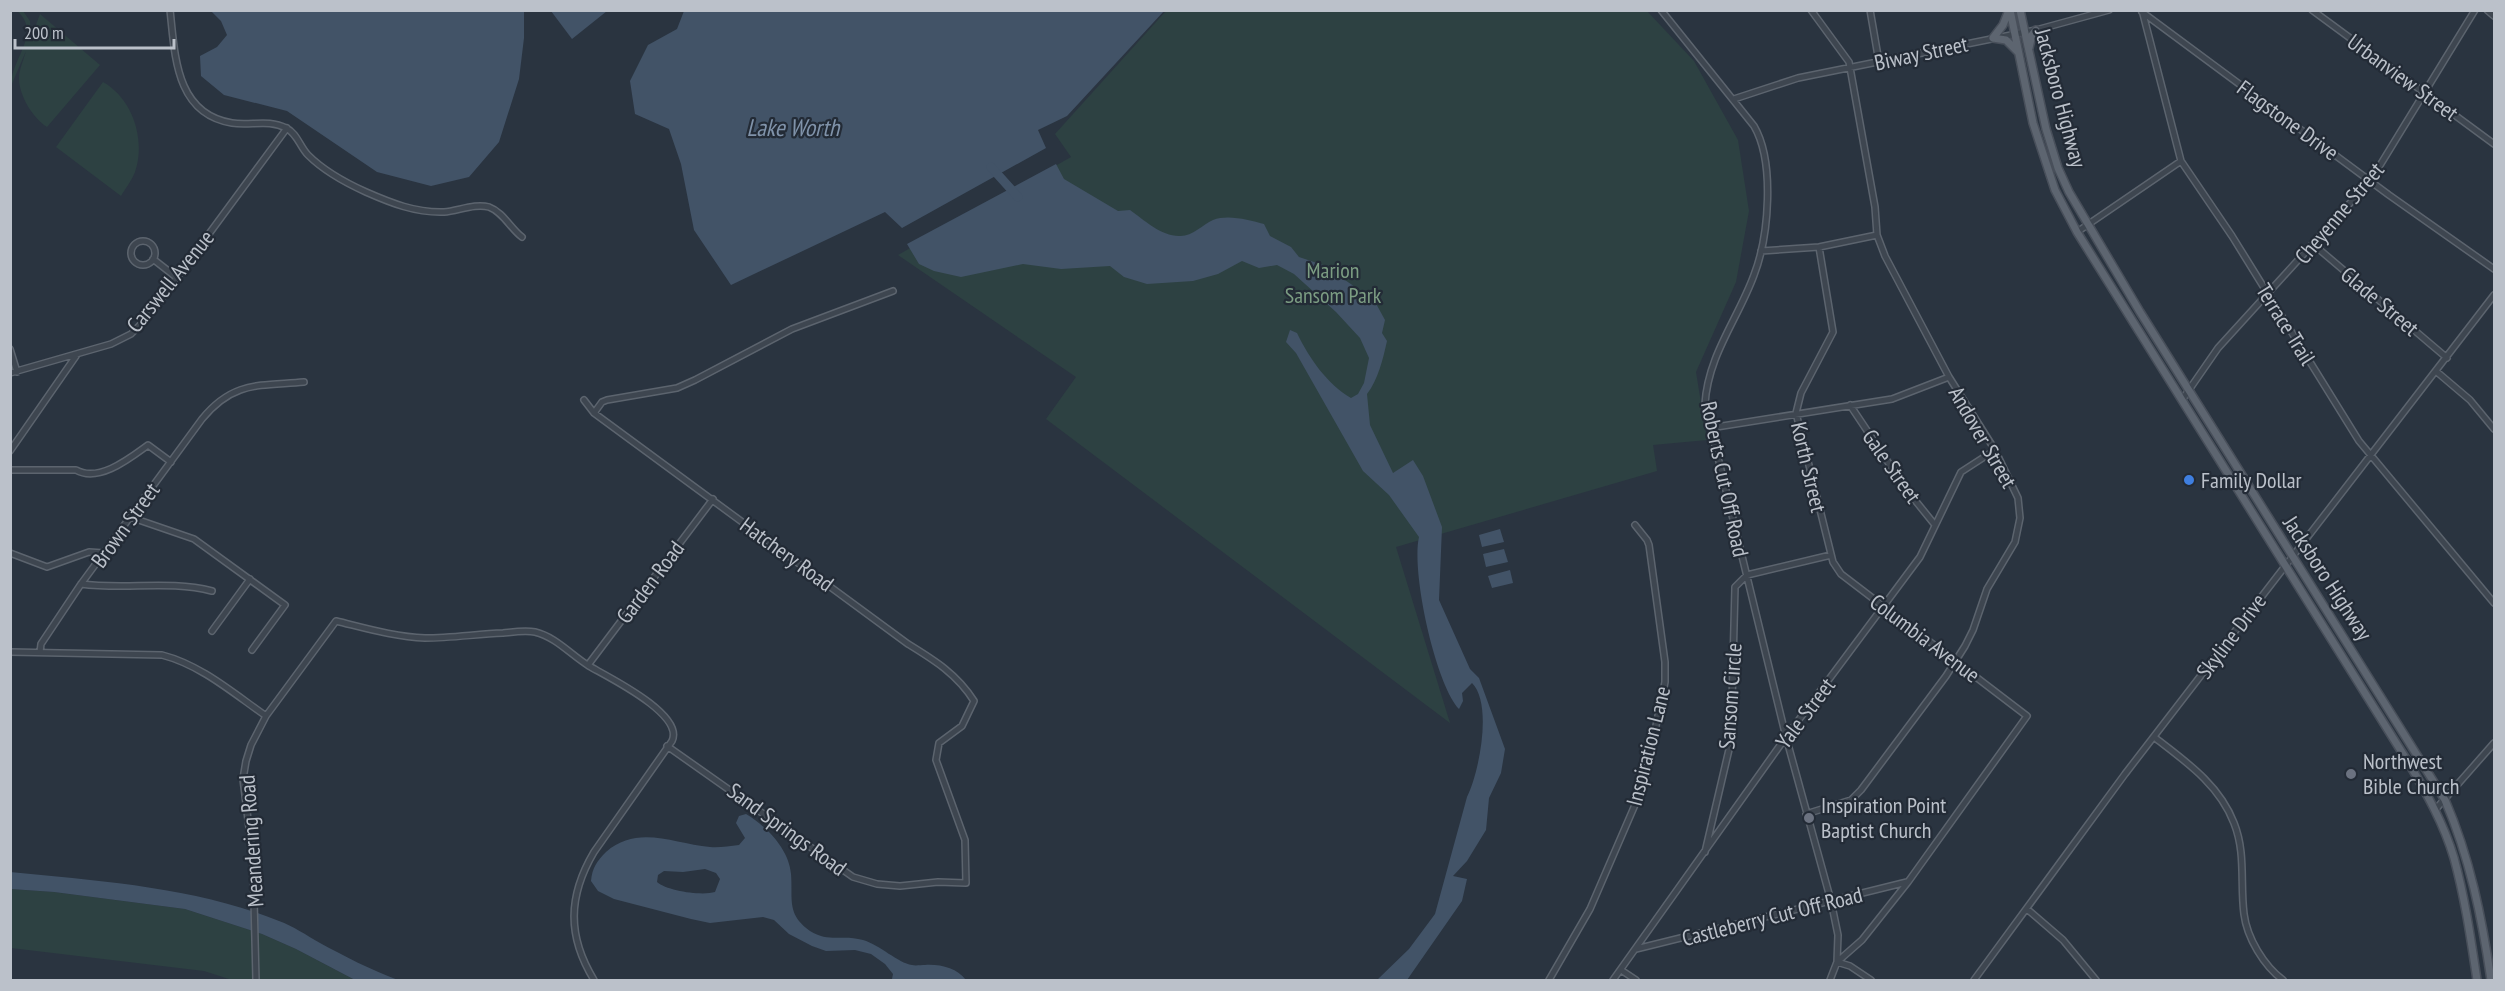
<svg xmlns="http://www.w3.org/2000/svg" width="2505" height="991" font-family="'PT Sans Narrow',sans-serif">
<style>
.green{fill:#2d4142}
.water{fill:#425367;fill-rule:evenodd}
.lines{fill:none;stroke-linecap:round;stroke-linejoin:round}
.river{stroke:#425367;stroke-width:9}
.minor-casing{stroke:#5c646e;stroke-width:8}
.major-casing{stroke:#484f5a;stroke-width:10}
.minor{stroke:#3e4650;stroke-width:5}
.major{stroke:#5d6570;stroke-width:7}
.shop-dot{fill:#3f7fe0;stroke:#232b36;stroke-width:2}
.worship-dot{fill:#6b7280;stroke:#232b36;stroke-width:2}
.labels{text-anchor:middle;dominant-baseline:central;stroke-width:4.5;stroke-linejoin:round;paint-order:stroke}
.street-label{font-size:22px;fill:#bbc1ca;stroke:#232b36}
.park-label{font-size:22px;fill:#7c9d83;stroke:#232b36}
.poi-label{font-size:22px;fill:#bbc1ca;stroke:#232b36;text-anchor:start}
.water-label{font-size:24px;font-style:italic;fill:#8093aa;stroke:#232b36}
</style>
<rect width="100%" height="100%" fill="#2a3440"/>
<path class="green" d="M17 11H23L30 21 31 38 40 14 100 65 47 127C33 118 19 96 19 78 19 69 24 59 26 51L11 86C10 60 43 33 17 11Z
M1166 11H1647L1694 61 1738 140 1749 211 1736 282 1696 372 1707 440 1653 445 1657 471 1396 547 1450 723 1046 419 1076 377 898 255 1071 157 1055 134Z
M103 82C133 99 146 140 135 172 132 180 125 189 121 196L56 147Z
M10 889 54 892 185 909 262 934 296 949 355 980H232L204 971 11 948Z"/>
<path class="water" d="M211 11H524V38L519 79 499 142 469 177 431 186 377 172 287 111 224 95 201 76 200 56 217 47 227 35 221 21Z
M551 11H607L572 39Z
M684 11V10L1164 11 1067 116 1038 130 1046 148 902 228 885 212 731 285 694 230 681 164 669 129 635 114 630 81 648 45 677 29Z
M1056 164 1064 179 1118 211 1130 210C1144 220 1161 236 1179 236 1192 237 1202 225 1213 220 1228 214 1249 220 1264 224L1270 236 1291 247 1299 257 1341 271 1345 280 1374 300 1385 320 1382 333 1387 341C1383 359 1378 380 1367 394L1370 425 1393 473 1413 460 1423 476 1442 527 1439 600 1470 669 1479 678 1505 749 1501 773 1489 798 1486 830 1467 861 1453 876 1467 879 1462 901 1407 980H1377L1409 949 1435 914 1467 797C1479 773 1493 704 1472 683L1462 693 1463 701 1459 709C1435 683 1411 571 1419 537L1389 495 1363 471 1296 353 1286 342 1290 330 1297 333C1309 358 1327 384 1351 398L1358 394 1364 383 1369 358 1360 338 1336 312 1294 274 1277 265 1259 268 1242 261 1218 274 1193 281 1147 284 1124 277 1110 266 1061 269 1023 264 961 277 934 271 919 264 907 244Z
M1500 529 1504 542 1482 547 1479 535Z
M1504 549 1508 562 1486 567 1483 554Z
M1510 570 1513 583 1492 588 1488 576Z
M746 814C766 826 789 849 791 874 793 899 786 914 810 931 829 943 843 934 863 940 880 945 898 963 912 965 915 966 921 965 925 965 940 964 957 968 966 980H888L892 979 893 974 885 964 871 954 855 950 826 951 812 946 789 934 774 920 763 917 710 923 691 919 614 899 598 891 591 881C592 868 597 861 606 852 638 824 674 844 710 847 719 848 729 846 739 845L745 838 736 823 739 816ZM705 869 716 873 720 879 715 892C702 896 667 891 657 882L658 875 664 871 683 872Z
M10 872C101 881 194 887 279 921 293 926 306 935 320 943 344 956 371 970 398 980H355L296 949 262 934 185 909 54 892 11 889Z"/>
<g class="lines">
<path class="river" d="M991 167 1018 197"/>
<g class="minor-casing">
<path id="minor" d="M170 10C175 54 175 114 232 123 250 126 269 119 286 128 297 133 300 147 308 155 324 171 346 183 366 192 391 203 416 213 444 212 458 211 475 203 489 207 503 212 511 229 522 237
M1661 10 1754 126C1775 162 1769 236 1754 275 1738 319 1708 355 1705 404L1786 737 1831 901 1838 935 1837 962 1830 980
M1870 10 1879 62
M2142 10 2181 161 2232 236 2359 441 2494 603
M2312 10 2494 144
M2487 10 2494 16
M2142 12 2389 195 2494 269
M1734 99 1798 78 2036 30 2109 10
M2077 232 2181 161
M131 253a12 12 0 1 1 24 0a12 12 0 1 1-24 0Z
M2314 245 2447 358
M1819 247 1833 332 1801 393 1796 413 1833 562 1841 574 2027 716 1908 882 1862 940 1837 962
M1761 251 1819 247 1877 235
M153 259 176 277
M10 349 17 372
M2437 372 2470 400 2494 429
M10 373 111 344 131 334 147 318 287 128
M584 400 594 413 908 644C934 660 957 674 974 701L962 726 939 743 936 760 965 840 966 883 938 882 900 886 877 884 853 877 667 746
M2182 400 2218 348 2371 180 2475 10
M1850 405 1906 489 1935 525
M594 413 602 402 607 400 677 388 695 380 792 329 893 291
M1710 428 1892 399 1949 377
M10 451 76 356
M10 470H76C99 483 130 458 148 445L171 462
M130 517 194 539 285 605 252 650
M10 553 47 567 89 552 104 553
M81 584C125 590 169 580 212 591
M212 631 250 579
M10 652 162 655C201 665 233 693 266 716
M40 652 41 644 81 584 202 419C233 381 259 386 304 382
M588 665 713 499
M2154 737C2185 761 2219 784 2234 823 2246 853 2240 883 2244 914 2247 938 2264 966 2283 980
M2435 810 2494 743
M1806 814 1851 800 1861 790 1946 676 1965 646 1973 630 1987 589 2015 542 2020 518 2018 498 1995 450 1949 377 1885 256 1877 235 1875 207 1849 62 1811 10
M1705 852 1731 741 1735 587 1747 575 1831 555
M2027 909 2063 940 2096 980
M1636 949 1907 882
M1837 962 1850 966 1871 980
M1621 970 1636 980
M256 980 253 860 243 779 246 761 251 745 266 716 336 621C365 628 395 637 425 638 451 638 477 634 503 633 513 632 525 630 535 632 556 637 571 655 589 666 606 676 685 714 672 741L594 852C568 896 567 936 594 980
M1549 980 1590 909 1644 784 1665 682V662L1649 545 1647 540 1635 525
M1613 980 1786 737 1920 557 1961 472 1995 450
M1974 980 2125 774 2494 295"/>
</g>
<g class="major-casing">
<path id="major" d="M2010 10 2033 123 2055 190 2077 232 2408 762C2426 792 2444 824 2454 858 2465 898 2471 940 2477 980
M2020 10 2046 129 2058 168 2069 192 2140 312 2445 800C2470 858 2482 918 2491 980
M1993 38 2003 25 2009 10
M1993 38 2006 40 2018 52
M2029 48 2032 35 2036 30"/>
</g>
<use href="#minor" class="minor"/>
<use href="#major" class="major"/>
</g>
<circle class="shop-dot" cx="2189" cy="480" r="6"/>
<g class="worship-dot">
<circle cx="2351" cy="774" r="6"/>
<circle cx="1809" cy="818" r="6"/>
</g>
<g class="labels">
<g class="street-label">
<text transform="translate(1921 53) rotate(-12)">Biway Street</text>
<text transform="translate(2403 77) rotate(36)">Urbanview Street</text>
<text transform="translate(2061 98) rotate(75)">Jacksboro Highway</text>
<text transform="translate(2288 120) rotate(36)">Flagstone Drive</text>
<text transform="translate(2339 213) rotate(-50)">Cheyenne Street</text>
<text transform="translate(170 281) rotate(-51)">Carswell Avenue</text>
<text transform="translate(2380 301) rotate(40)">Glade Street</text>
<text transform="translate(2286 324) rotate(58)">Terrace Trail</text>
<text transform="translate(1983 437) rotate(60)">Andover Street</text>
<text transform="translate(1892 466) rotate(55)">Gale Street</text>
<text transform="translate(1809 467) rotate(77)">Korth Street</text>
<text transform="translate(1725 479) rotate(78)">Roberts Cut Off Road</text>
<text transform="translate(125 525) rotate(-54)">Brown Street</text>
<text transform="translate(787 554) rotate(36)">Hatchery Road</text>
<text transform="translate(2328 578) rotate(57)">Jacksboro Highway</text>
<text transform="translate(650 582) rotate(-53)">Garden Road</text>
<text transform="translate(2231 636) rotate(-53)">Skyline Drive</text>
<text transform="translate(1925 638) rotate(37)">Columbia Avenue</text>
<text transform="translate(1730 696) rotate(-86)">Sansom Circle</text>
<text transform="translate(1805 713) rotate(-53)">Yale Street</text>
<text transform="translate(1648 746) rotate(-76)">Inspiration Lane</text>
<text transform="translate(787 829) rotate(36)">Sand Springs Road</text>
<text transform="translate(251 841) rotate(-94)">Meandering Road</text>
<text transform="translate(1772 916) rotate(-14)">Castleberry Cut Off Road</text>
</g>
<g class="park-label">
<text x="1333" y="270">Marion<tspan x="1333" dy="25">Sansom Park</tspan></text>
</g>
<g class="poi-label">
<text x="2201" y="480">Family Dollar</text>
<text x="2363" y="761">Northwest<tspan x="2363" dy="25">Bible Church</tspan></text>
<text x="1821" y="805">Inspiration Point<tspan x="1821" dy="25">Baptist Church</tspan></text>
</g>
<g class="water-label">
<text x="793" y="127">Lake Worth</text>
</g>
</g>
<rect width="2505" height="991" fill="none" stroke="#bbc1ca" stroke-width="24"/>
<path d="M15 39v9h159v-9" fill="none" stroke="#bbc1ca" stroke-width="3"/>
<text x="24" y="39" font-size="18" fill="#bbc1ca" stroke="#232b36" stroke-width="4.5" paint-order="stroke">200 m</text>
</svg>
